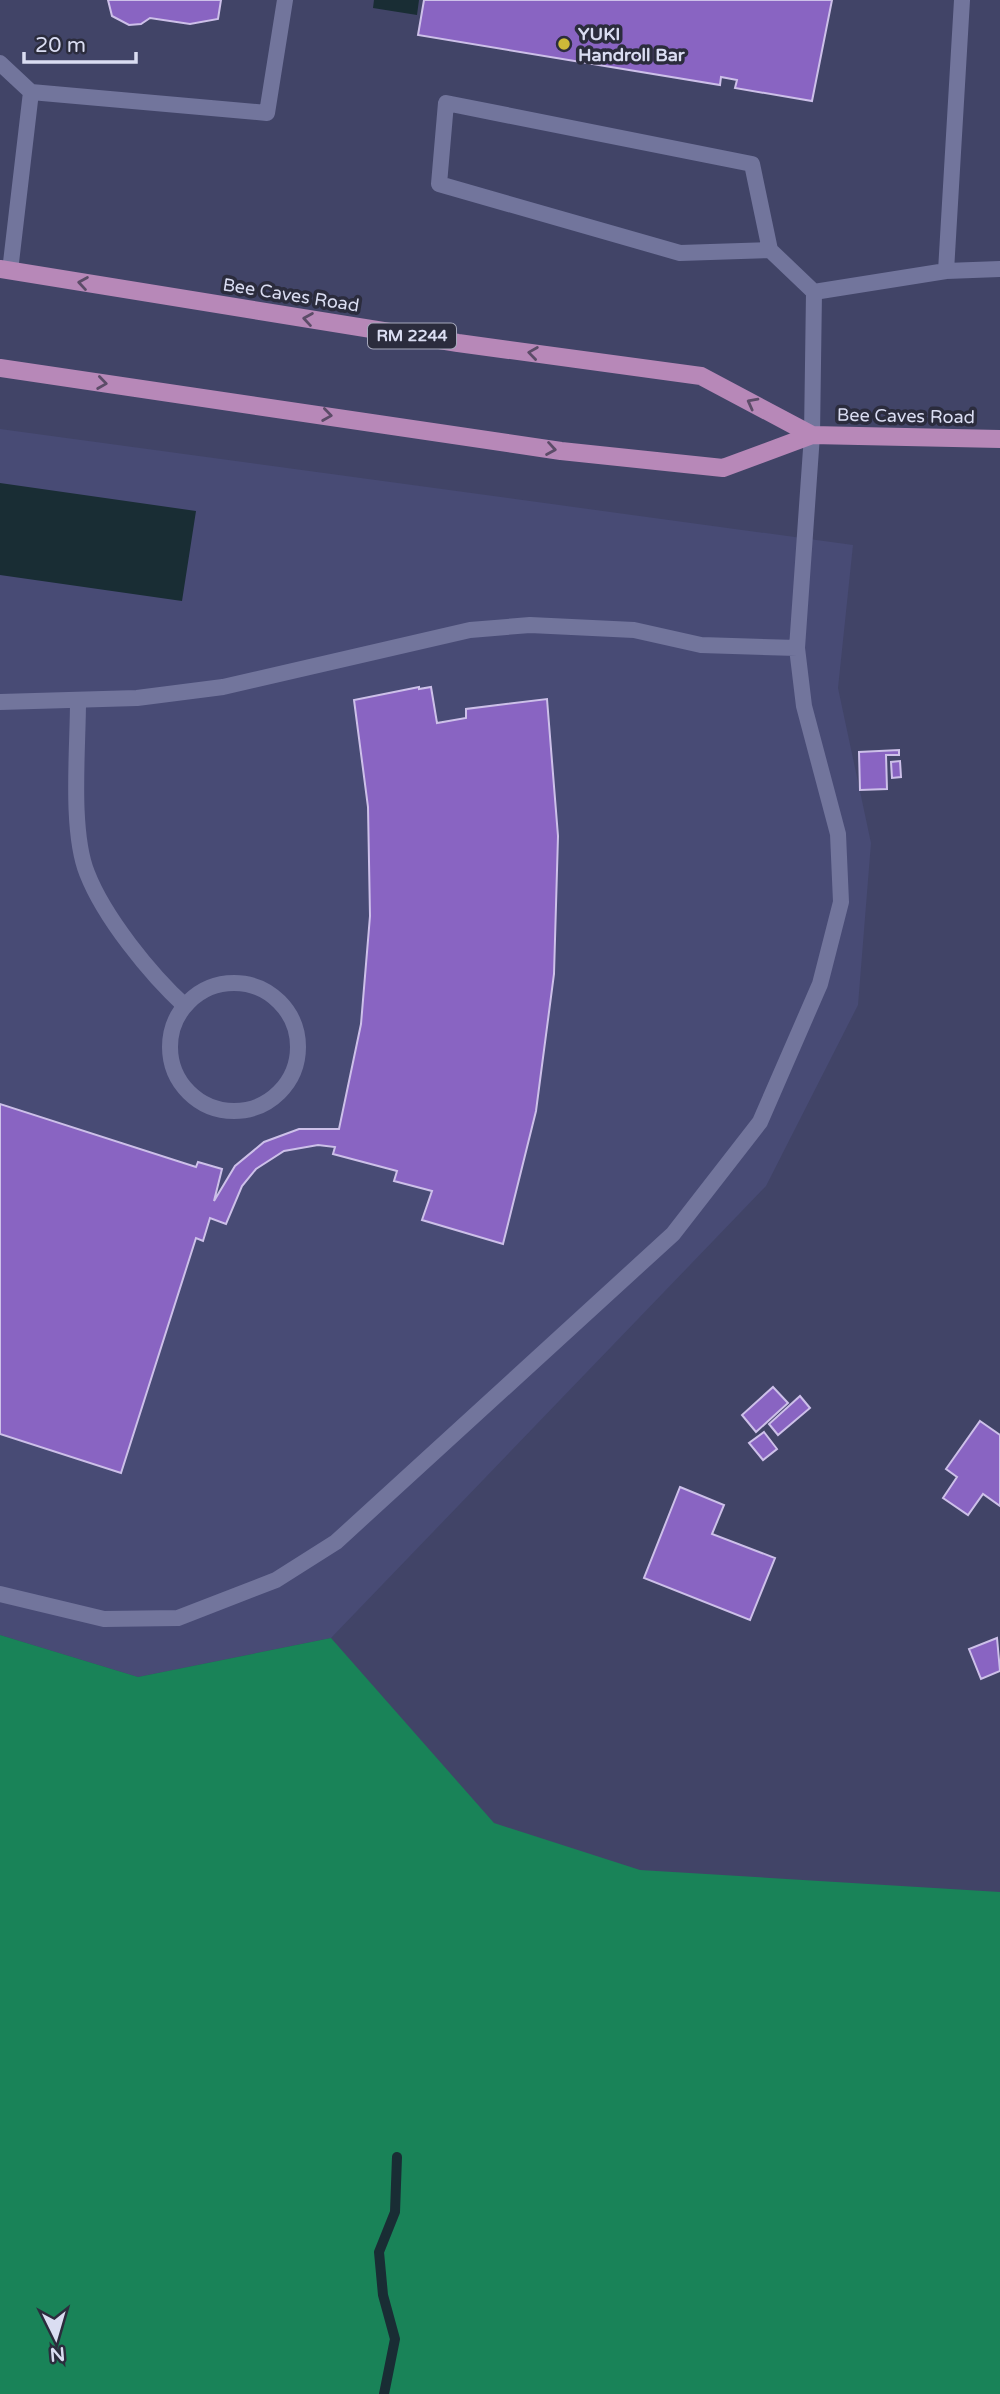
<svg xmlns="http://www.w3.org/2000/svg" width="1000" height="2394" font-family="'Varela Round',sans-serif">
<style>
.built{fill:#484b75}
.forest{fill:#198358}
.water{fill:#192d34}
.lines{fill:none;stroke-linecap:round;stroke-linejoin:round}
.stream{stroke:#192d34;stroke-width:10}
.building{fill:#8964c2;stroke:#cdc0e9;stroke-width:2}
.lane{stroke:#72759c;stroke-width:16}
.primary{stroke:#b788b8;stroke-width:18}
.oneway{stroke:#5c4c68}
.poi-dot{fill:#cdb938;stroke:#2b2c3d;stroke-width:2.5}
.labels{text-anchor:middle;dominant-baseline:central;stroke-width:7;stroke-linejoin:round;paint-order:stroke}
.shield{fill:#2b2c3d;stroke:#a6a8bc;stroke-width:2}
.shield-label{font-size:16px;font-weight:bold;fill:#daddf2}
.poi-label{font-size:18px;font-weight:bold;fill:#daddf2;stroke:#2b2c3d;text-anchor:start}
.street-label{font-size:18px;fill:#daddf2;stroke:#2b2c3d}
</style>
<rect width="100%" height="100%" fill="#414467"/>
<path class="built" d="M0 429 853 545 838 688 871 843 858 1005 766 1186 331 1638 138 1677 0 1635Z"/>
<path class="forest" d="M0 1635 138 1677 331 1638 494 1823 640 1870 1000 1892V2394H0Z"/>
<path class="water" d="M374 0H419L417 15 373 8Z
M0 483 196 511 182 601 0 575Z"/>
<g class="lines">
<path class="stream" d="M384 2394 395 2339 383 2295 379 2252 395 2212 397 2157"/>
</g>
<path class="building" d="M108 0H221L218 19 190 24 150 18 141 24 129 25 112 16Z
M424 0H832L812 101 735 88 737 80 721 77 720 85 418 35Z
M419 687V689L431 687 437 723 466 718V709L547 699 558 836 554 974 536 1111 503 1244 422 1220 432 1191 394 1181 397 1171 333 1154 335 1147 318 1145 284 1151 256 1169 242 1186 226 1224 210 1218 203 1241 196 1238 121 1473 0 1434V1104L196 1167 198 1162 222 1169 214 1201 235 1166 264 1142 299 1129H339L361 1024 370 916 368 807 354 700Z
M899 750V755H886L887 789 860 790 859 752Z
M900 761 901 777 892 778 891 762Z
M773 1387 788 1403 756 1432 742 1415Z
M800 1396 810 1408 778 1435 769 1424Z
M980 1421 1000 1435V1506L983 1494 968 1515 943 1498 957 1477 946 1469Z
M764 1432 777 1449 763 1460 749 1443Z
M680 1487 724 1505 712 1534 775 1558 750 1620 644 1578Z
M997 1638 1000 1671 981 1679 969 1649Z"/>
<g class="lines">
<path class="lane" d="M0 63 31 92
M10 271 31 92 267 113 285 0
M946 271 962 0
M814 292 946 271 1000 269
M0 702 137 698 223 687 470 630 530 625 634 630 701 645 797 648
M78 702C78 749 70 830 87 873 104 917 150 974 185 1006
M170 1047a64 64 0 1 1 128 0a64 64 0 1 1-128 0Z
M0 1594 104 1619 178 1618 276 1580 336 1542 673 1234 760 1122 820 984 841 902 838 834 804 706 797 648 812 435 814 292 770 250 752 164 446 103 439 184 680 253 770 250"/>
<path class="primary" d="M0 269 458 343 701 376 812 435
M0 368 561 451 723 468 812 435 1000 439"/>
</g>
<defs><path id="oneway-chevron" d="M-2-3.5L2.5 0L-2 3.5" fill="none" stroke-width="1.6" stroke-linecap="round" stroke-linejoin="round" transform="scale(1.75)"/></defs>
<g class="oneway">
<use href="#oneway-chevron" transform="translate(83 283) rotate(-171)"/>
<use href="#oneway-chevron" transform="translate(308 319) rotate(-171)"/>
<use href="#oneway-chevron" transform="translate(533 353) rotate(-172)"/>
<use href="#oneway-chevron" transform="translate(102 383) rotate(8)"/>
<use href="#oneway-chevron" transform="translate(752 403) rotate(-152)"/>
<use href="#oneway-chevron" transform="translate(327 415) rotate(8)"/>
<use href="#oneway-chevron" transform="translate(551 449) rotate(9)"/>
</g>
<circle class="poi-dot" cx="564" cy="44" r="7"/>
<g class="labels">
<rect class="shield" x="368" y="323.5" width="88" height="25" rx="5"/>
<g class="shield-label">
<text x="412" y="336">RM 2244</text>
</g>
<g class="poi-label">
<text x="578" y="34">YUKI<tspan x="578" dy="21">Handroll Bar</tspan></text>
</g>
<g class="street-label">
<text transform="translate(291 295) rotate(9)">Bee Caves Road</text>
<text transform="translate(906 416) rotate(1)">Bee Caves Road</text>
</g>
</g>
<g transform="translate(56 2338) rotate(175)" stroke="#2b2c3d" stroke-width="5" paint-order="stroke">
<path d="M0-5L12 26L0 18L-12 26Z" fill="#daddf2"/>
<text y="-10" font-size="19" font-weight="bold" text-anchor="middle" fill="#daddf2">N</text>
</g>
<path d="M24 52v10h112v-10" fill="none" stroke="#daddf2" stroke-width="3.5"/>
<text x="35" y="52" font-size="21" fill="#daddf2" stroke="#2b2c3d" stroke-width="5" paint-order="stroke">20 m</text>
</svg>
